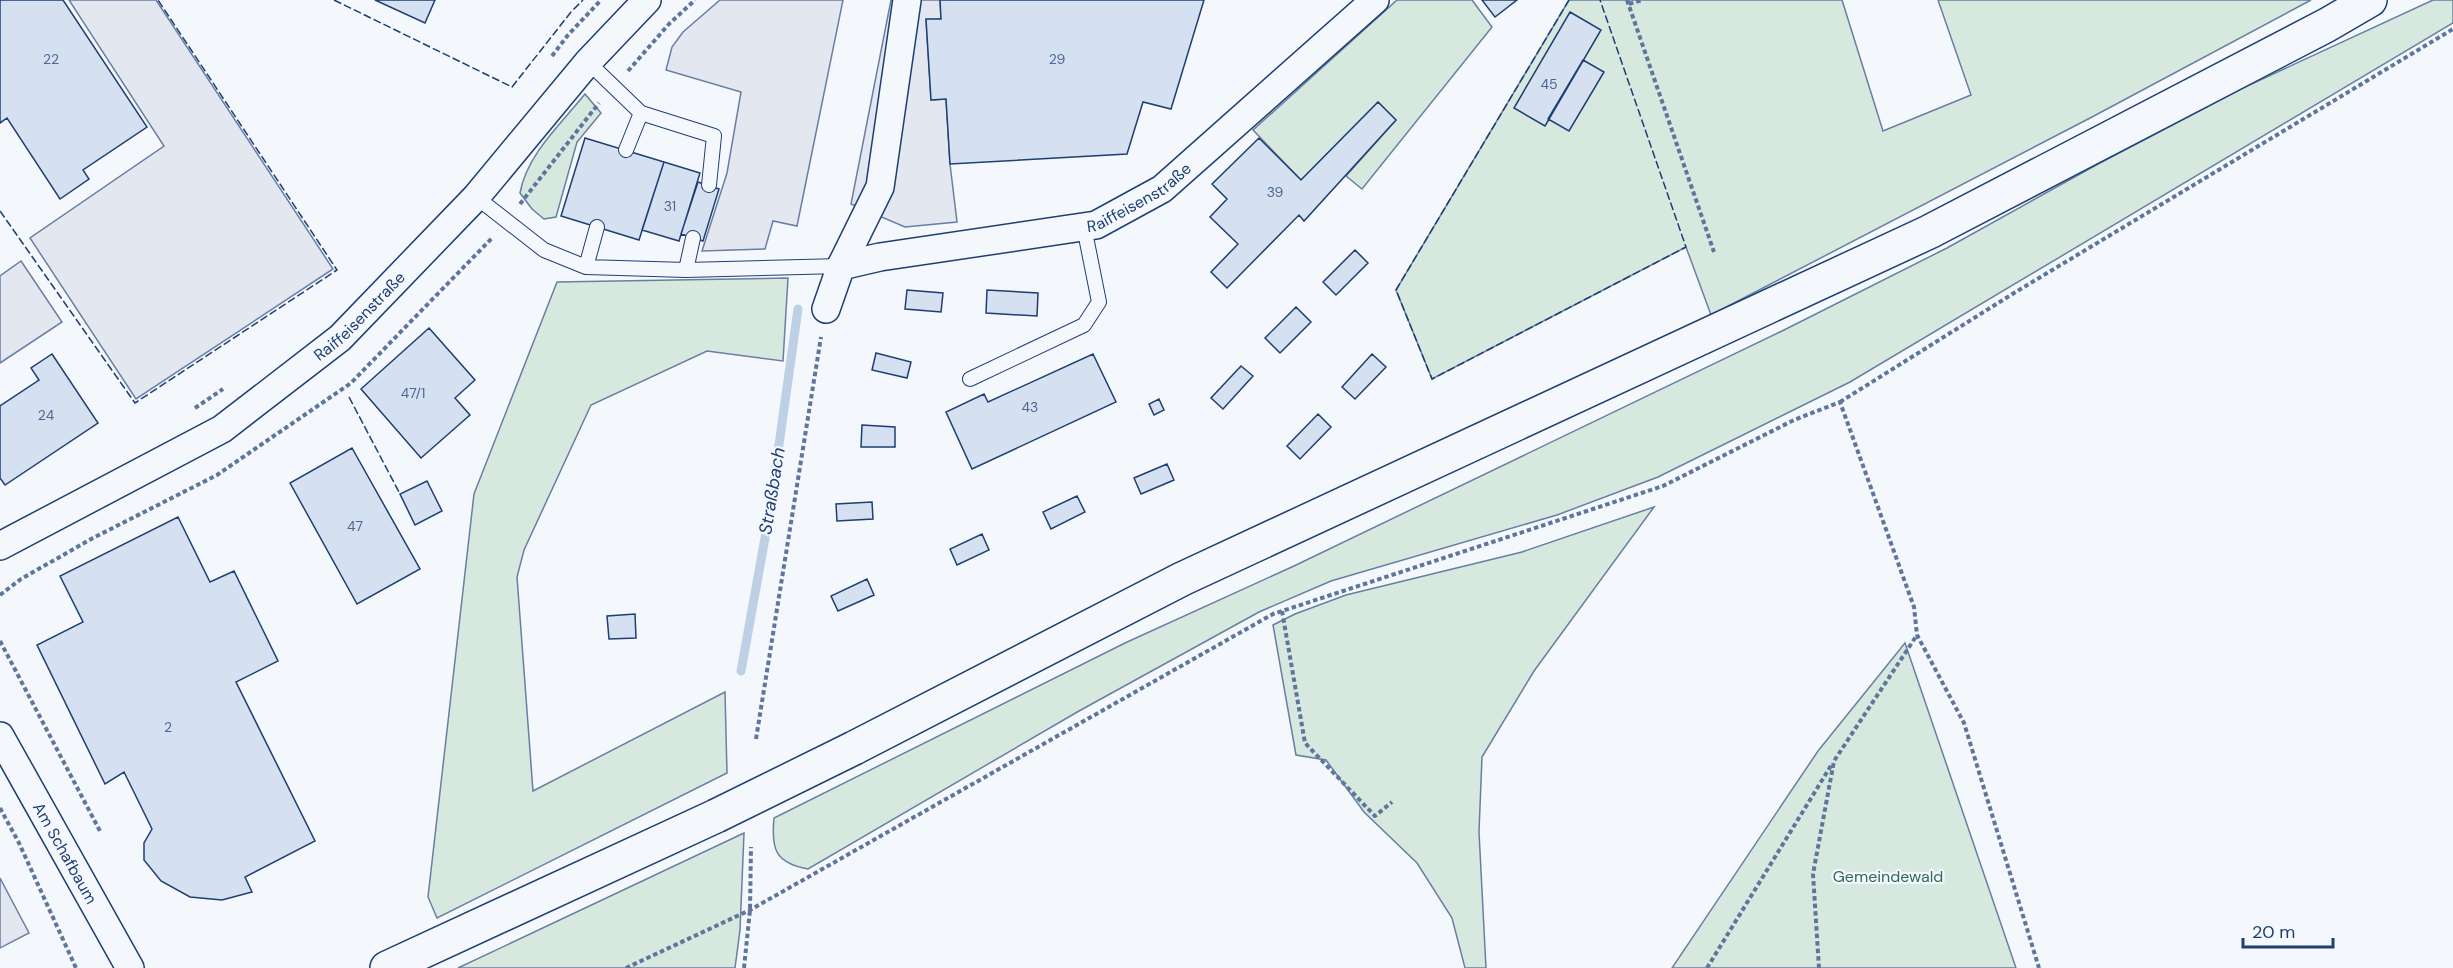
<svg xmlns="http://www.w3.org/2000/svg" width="2453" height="968" font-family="'DM Sans',sans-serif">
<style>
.green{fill:#d7e8df;stroke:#687fa3;stroke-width:1.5}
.parking{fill:#e3e8f0;stroke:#687fa3;stroke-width:1.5}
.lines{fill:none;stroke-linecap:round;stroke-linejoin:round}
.stream{stroke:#bed0e5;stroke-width:9}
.building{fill:#d5e0f0;stroke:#1d3f73;stroke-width:1.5}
.service-casing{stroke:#1d3f73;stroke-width:16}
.minor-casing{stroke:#1d3f73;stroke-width:30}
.secondary-casing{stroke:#1d3f73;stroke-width:36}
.path{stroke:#5e769c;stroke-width:4;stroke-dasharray:4.5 3;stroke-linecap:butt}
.service{stroke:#f4f7fb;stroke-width:14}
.minor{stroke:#f4f7fb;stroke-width:27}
.secondary{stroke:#f4f7fb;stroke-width:33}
.secondary-bridge-casing{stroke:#1d3f73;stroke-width:36;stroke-linecap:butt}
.secondary-bridge{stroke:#f4f7fb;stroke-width:33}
.fence{stroke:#1d3f73;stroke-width:1.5;stroke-dasharray:8 3;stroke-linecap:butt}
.labels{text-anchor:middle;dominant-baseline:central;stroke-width:4.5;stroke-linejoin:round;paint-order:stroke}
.number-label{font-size:14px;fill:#4b6792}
.street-label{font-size:16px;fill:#1d3f73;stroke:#f4f7fb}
.park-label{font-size:16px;fill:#2c6c60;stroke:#f4f7fb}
.water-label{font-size:18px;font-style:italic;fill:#1d3f73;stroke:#f4f7fb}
</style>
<rect width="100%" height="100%" fill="#f4f7fb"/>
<path class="green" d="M1397 0H1472L1492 27 1362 189 1346 176 1396 120 1378 102 1301 180 1253 130Z
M1569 0H1842L1883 131 1971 95 1938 0H2311L2092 117 1711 315 1686 247 1432 379 1396 290Z
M2433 0H2453V23L1850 382 1658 477 1557 515 1331 581 1259 612 1079 711 808 869C775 863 771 849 774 818L1125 643 1294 566 1780 332 1947 248 2098 164 2245 87Z
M585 94 601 113 577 142 556 217 544 219 532 209 520 193C527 154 561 124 585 94Z
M788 278 783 361 707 351 591 405 524 550 517 577 533 791 725 692 727 773 437 918 428 897 474 494 557 282Z
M1654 507 1534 671 1482 757 1479 832 1486 968H1465L1452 918 1417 863 1364 812 1326 760 1296 755 1273 625 1295 614 1346 595 1522 552Z
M1905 643 2016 968H1672L1818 751Z
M744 833 740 930 735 968H458Z"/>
<path class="parking" d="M69 0H156L333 269 136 399 30 238 164 146Z
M720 0H843L797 226 773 221 765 249 702 251 727 173 741 92 666 70 672 47 683 32Z
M891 0H940L941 19 926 20 931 100 946 99 950 164 957 222 905 227 851 204Z
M21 261 62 322 0 363V276Z
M0 878 29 933 0 948Z"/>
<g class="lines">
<path class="stream" d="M741 671 769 516 798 309"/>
</g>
<path class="building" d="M0 0H63L147 127 83 170 89 179 60 199 7 118 0 123Z
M375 0H435L425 23Z
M940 0H1204L1171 109 1143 102 1127 154 950 164 946 99 931 100 926 19H941Z
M1482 0H1517L1495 17Z
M1570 12 1601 30 1545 126 1514 108Z
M1583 60 1604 72 1569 131 1548 119Z
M1378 102 1396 120 1304 221 1299 215 1227 288 1211 272 1238 244 1210 217 1227 199 1212 184 1259 138 1301 180Z
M585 138 664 162 639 240 561 216Z
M664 162 700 173 679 241 642 230Z
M698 182 719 189 703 241 681 234Z
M1355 250 1368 263 1336 295 1323 282Z
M907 290 943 293 941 312 905 309Z
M987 290 1038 293 1037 316 986 313Z
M1296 307 1311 322 1280 353 1265 338Z
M429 328 475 380 455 398 470 415 421 458 361 389Z
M876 353 911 362 907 378 872 370Z
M52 354 98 423 5 485 0 478V406L39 380 31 368Z
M1093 354 1116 402 972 469 946 412 984 394 988 402Z
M1372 354 1386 367 1355 399 1342 387Z
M1241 366 1253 376 1223 409 1211 398Z
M1159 399 1164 410 1154 415 1149 404Z
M1318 414 1331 427 1300 459 1287 446Z
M862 425 895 427V447H861Z
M352 448 420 569 357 604 290 483Z
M1167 464 1174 480 1141 494 1134 478Z
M427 481 442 511 415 525 400 494Z
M1077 496 1085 512 1051 529 1043 512Z
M872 502 873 519 837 521 836 504Z
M178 517 210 582 234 571 278 661 236 682 315 841 245 877 252 892 222 900 190 897 161 881 144 860V843L152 829 124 772 105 784 37 645 83 622 60 576Z
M982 534 989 550 957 565 950 549Z
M867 579 874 595 838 611 831 596Z
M635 614 636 638 609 639 607 616Z"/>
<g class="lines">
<g class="service-casing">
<path id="service" d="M588 62 641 113 626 150
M641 113 714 136 709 185
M476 197 544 250 586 267 686 270 841 266
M586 267 597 227
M686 270 693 238
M970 379 1084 325 1099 302 1084 227"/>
</g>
<g class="minor-casing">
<g id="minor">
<path id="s1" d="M841 266 880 257 1096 225 1162 189 1375 0"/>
<path d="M826 309 841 266 880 187 907 0"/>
<path id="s2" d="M0 546 222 429 340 338 476 197 588 62 647 0"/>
<path id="s3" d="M0 736 130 968"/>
</g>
</g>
<g class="secondary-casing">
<path id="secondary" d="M854 748 1182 579 1929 232 2327 25 2370 0
M387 968 716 816"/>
</g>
<path class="path" d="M1627 0 1714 252
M1629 4 1642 0
M552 56 568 35 601 0
M628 71 669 24 695 0
M520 204 599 103
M1840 402 2014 293 2453 29
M195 408 223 389
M0 595 21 579 93 538 217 475 351 383 493 237
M1282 611 1305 743 1375 816 1392 802
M0 641 101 833
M756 739 821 337
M0 808 19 843 76 968
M626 968 750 910 1273 614 1663 486 1794 420 1840 402 1914 607 1917 635 1964 723 2039 968
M744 968 750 910 751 847
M1707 968 1832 764
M1819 968 1813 874 1834 761 1917 635"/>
<use href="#service" class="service"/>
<use href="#minor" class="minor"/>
<use href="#secondary" class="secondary"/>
<g class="secondary-bridge-casing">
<path id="secondary-bridge" d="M716 816 854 748"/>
</g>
<use href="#secondary-bridge" class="secondary-bridge"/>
<path class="fence" d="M334 0 512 87 571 12 583 0
M1569 0 1396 290 1432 379 1686 247 1600 0
M0 211 135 403 337 270 158 0
M349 397 400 494"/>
</g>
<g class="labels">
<g class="number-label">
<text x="51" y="59">22</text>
<text x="1057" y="59">29</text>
<text x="1549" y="84">45</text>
<text x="1275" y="192">39</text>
<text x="670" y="206">31</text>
<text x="413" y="393">47/1</text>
<text x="1030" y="407">43</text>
<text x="46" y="415">24</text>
<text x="355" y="526">47</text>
<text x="168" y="727">2</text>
</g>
<g class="street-label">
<text stroke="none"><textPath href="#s1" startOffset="309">Raiffeisenstraße</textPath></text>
<text stroke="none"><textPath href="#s2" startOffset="429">Raiffeisenstraße</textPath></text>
<text stroke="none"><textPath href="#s3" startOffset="134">Am Schafbaum</textPath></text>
</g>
<g class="park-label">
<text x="1888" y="876">Gemeindewald</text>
</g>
<g class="water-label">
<text transform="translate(772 491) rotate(-81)">Straßbach</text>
</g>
</g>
<path d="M2243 938v9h90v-9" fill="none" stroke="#1d3f73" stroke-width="3"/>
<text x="2252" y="938" font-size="18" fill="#1d3f73" stroke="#f4f7fb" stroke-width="4.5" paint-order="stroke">20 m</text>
</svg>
